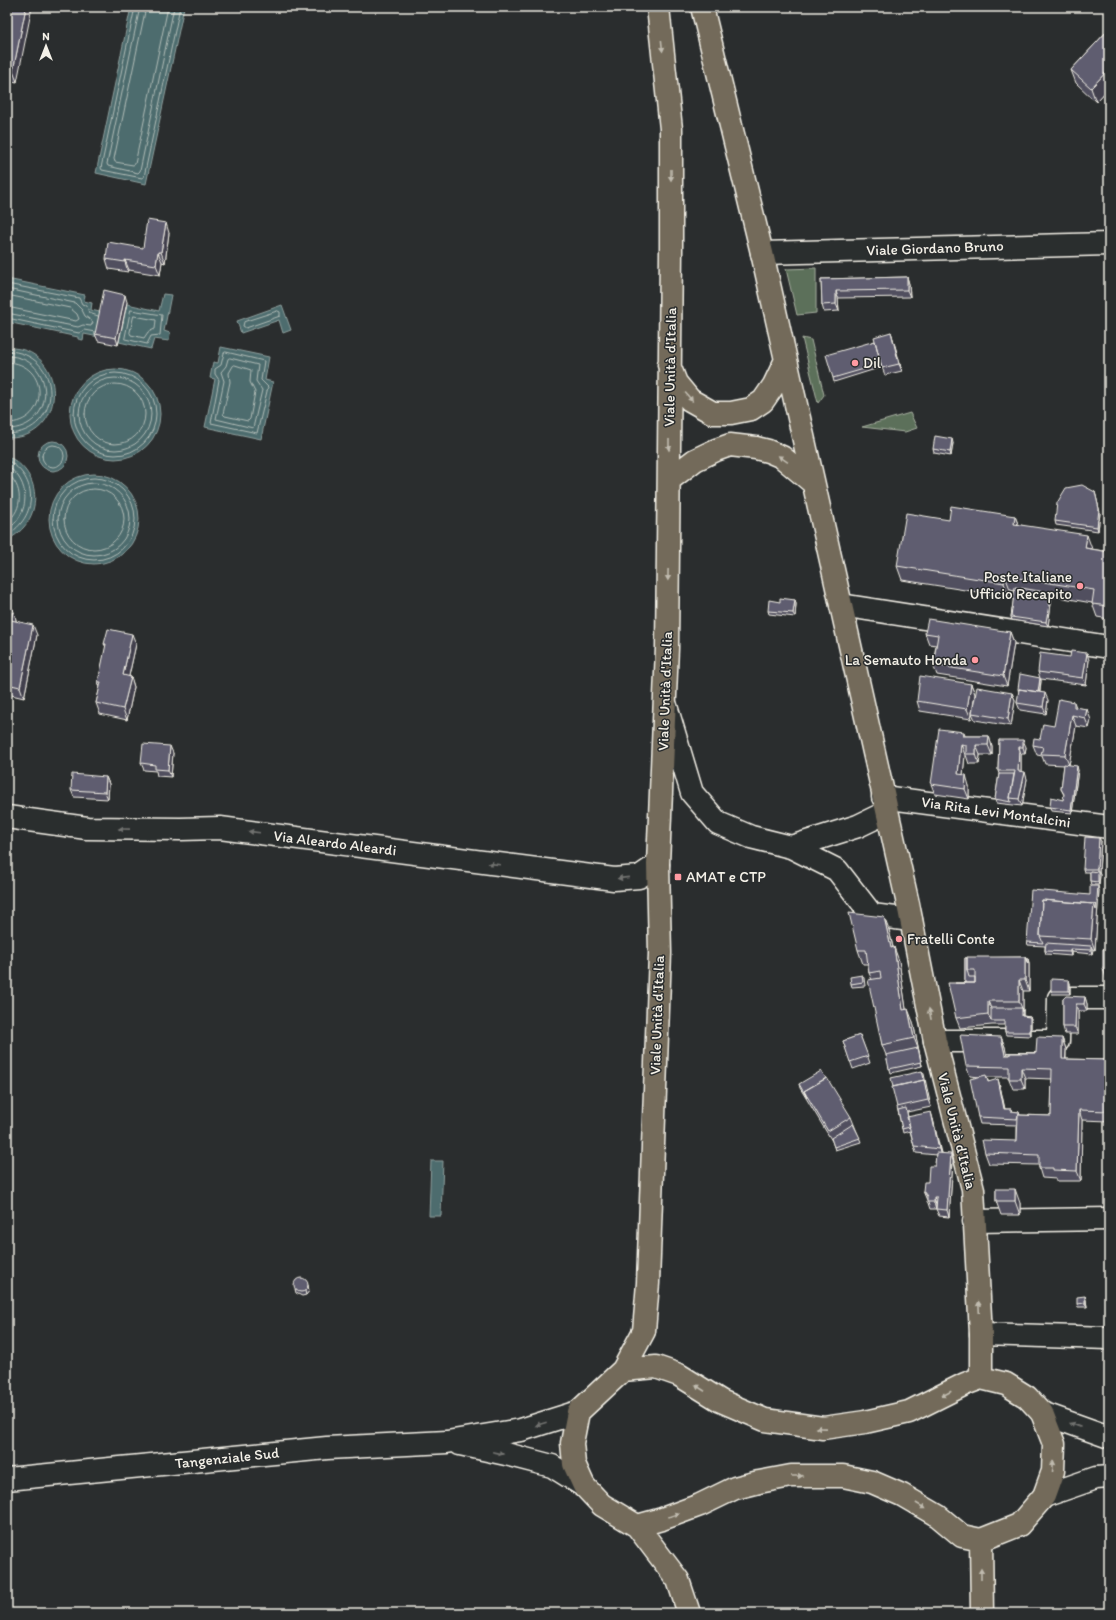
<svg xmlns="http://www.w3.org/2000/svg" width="1116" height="1620" font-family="Itim,sans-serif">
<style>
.green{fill:#5b705a;stroke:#a8b0a1}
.water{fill:#4d6c6e;stroke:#90a19f}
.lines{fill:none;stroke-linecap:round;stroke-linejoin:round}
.shore{stroke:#b1bcb7;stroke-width:1}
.minor-casing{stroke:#f4f1e8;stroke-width:25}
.major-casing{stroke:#f4f1e8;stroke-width:25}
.minor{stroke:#2a2d2e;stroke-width:22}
.major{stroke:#736b5a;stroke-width:22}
.wall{fill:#51505f;stroke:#f4f1e8;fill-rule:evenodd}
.shaded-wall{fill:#42414e;stroke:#f4f1e8}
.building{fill:#5e5d6f;stroke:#f4f1e8}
.oneway{fill:#c0bbaf}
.oneway2{fill:#71726f}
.poi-dot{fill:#ff9aa2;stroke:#2a2d2e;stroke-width:1.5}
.labels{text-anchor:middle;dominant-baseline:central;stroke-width:3;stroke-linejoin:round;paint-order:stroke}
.street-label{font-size:15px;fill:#f4f1e8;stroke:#2a2d2e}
.poi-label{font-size:15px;fill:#f4f1e8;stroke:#2a2d2e;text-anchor:start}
</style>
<rect width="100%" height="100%" fill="#2a2d2e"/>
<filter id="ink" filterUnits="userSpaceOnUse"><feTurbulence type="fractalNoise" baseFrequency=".025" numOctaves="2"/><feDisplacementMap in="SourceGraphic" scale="8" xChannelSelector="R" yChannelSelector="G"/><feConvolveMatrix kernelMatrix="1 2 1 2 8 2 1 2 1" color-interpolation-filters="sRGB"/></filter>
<g filter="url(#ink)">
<path class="green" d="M816 268V313L797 315 786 269Z
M802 338 811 340 824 395 818 403Z
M910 413 917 428 905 432 862 427Z"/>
<path class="water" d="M131 7H184L146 184 96 173Z
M7 279 85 295 84 301 92 303 91 310 104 313 99 337 84 334 83 340 78 339V337L7 322Z
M163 294 171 295 164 331 170 333 169 341 154 339 151 349 119 342 127 304 159 311Z
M282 305 291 330 283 333 279 320 241 333 237 321Z
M221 347 269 357 265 380 273 382 261 439 205 427 215 379 210 378 213 362 218 363Z
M7 348C68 345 70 440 7 438Z
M70 414a45 45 0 1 1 90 0a45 45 0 1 1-90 0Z
M38 456a15 15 0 1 1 30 0a15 15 0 1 1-30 0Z
M7 456C44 473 44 522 7 540Z
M49 519a45 45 0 1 1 90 0a45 45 0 1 1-90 0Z
M431 1161H443L441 1216H429Z"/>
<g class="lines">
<path class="shore" d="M135 7 101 168 102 170 142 178 144 177 180 7
M140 7 107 164 108 166 138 173 140 171 174 7
M146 7 114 159 115 162 133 165 135 164 168 7
M7 284 79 298 82 304 87 306 89 313 98 316
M7 289 75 303 82 310 85 316 93 322 91 326 83 325 78 327 7 313
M7 295 70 308 77 314 79 319 76 321 7 307
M131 310 162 315 160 335 151 336 147 344 125 339Z
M278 311 280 312V316L246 328 243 326 244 322Z
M134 316 156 320 155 329 148 332 144 338 131 335 130 333Z
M7 318 79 333 84 330 95 332
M7 351C64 352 65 433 7 434
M226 352 264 361 261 380 268 387 257 433 211 423 219 380 215 374V369L221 365 224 353Z
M7 356C57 356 58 429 7 429
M230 358 258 365 256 381 262 390 253 428 216 419 224 381 221 372 226 366 228 359Z
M7 362C50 363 50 423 7 423
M235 365 251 370 250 382 255 392 250 419 248 421 225 416 223 414 230 382 229 373 233 366Z
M74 414a41 41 0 1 1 82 0a41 41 0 1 1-82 0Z
M79 414a36 36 0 1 1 72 0a36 36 0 1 1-72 0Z
M85 414a30 30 0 1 1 60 0a30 30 0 1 1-60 0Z
M42 456a11 11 0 1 1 22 0a11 11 0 1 1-22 0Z
M7 460C39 478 38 517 7 535
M7 466C31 481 31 514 7 530
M7 473C23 486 24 509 7 522
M53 519a41 41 0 1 1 82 0a41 41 0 1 1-82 0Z
M58 519a36 36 0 1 1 72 0a36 36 0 1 1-72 0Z
M64 519a30 30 0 1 1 60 0a30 30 0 1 1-60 0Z"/>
<g class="minor-casing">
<path id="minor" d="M762 253 1109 244
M841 605 1109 647
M666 706 692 793 718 823 751 837 791 847 837 870 872 915 911 920
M883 797 1109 827
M7 817 87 828 180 829 220 828 614 879 639 877 658 864
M791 847 858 826 887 812
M935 1041H1058L1059 998H1109
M974 1221 1109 1219
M981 1334 1109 1338
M1042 1413 1109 1437
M460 1444 506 1454 552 1466 584 1486
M7 1479 327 1448 447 1442 521 1430 578 1412
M1044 1496 1096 1478 1109 1477"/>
</g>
<g class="major-casing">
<path id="major" d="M658 7 671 129V251L667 648 658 864 660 953 648 1283 644 1331 623 1370 578 1412 572 1443 574 1464 584 1486 602 1505 637 1526 678 1580 689 1613
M702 7 762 253 908 904 935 1041 973 1189 981 1334V1378L1006 1384 1027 1397 1042 1413 1054 1444 1053 1471 1044 1496 1019 1525 981 1540 982 1613
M669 365 676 383 690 400 713 413H731L751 409 763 401 774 385 785 362
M669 480 695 460 716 450 730 445 756 448 768 451 782 457 813 483
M623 1370 656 1367 679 1375 721 1401 765 1420 823 1428 865 1422 909 1412 965 1384 981 1378
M637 1526 662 1519 700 1505 735 1488 759 1482 791 1476H843L872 1482 902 1495 938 1516 962 1536 981 1540"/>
</g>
<use href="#minor" class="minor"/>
<use href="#major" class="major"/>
</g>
<path class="wall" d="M7 7 17 82 7 80Z
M1109 29V88L1096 102 1076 83 1071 70Z
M169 233 165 263 162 262 160 275 129 270 128 272 109 269 106 259 143 248Z
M907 277 909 284 910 297 838 298 839 311 824 312 822 305 821 279Z
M127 302 118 345 98 341 95 334Z
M891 332 893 339 902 371 885 375 882 367 834 382 833 378 875 341Z
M953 443 951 456 934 453 933 449Z
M1095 492 1100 513 1098 531 1056 525 1055 521Z
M1015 516 1018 524 1092 549 1109 552V619L1097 617 1092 603 1052 596 1048 626 1012 620 1011 617 1015 590 1010 589 1009 597 902 580 897 566 949 520Z
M795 600 796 604 795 617 769 614 768 611 780 602Z
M7 608 13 609 16 620V622L37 635 24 698 7 694Z
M1010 632 1014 643 1007 686 937 675 933 665 936 645 929 644 925 633Z
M104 644H136L129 676 131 677 134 687 127 720 100 714 96 703 100 687 98 682 106 647Z
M1089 660 1086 685 1041 679V681L1040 692 1048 700 1046 714 1020 710 1017 703 1019 693 1018 689 1040 678 1038 672Z
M971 684 975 694 971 719 920 711 917 701Z
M1012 693 1015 700 1011 726 975 720 972 713Z
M1074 702 1076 707 1091 720 1089 728 1076 726 1069 765 1078 770 1072 813 1051 811 1050 807 1063 800 1064 795 1061 789 1064 765 1045 764 1042 756 1037 755 1033 745 1054 726Z
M964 732 965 736H989L992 747V755H980L979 764H969L966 755H965L963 775 969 786V799L935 794 931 784Z
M999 740 1026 747 1025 754H1021V772L1027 779 1022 806 996 803 995 799 999 774 998 771Z
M173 753 171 777 157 776 156 771 144 770 141 763Z
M106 777 109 784 108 799 74 797 71 790Z
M1101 841 1099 872 1100 875 1099 885H1091L1090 881V872H1084L1083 869Z
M1099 890 1095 950 1093 949 1092 954 1071 952V956L1046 954 1045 951V946L1028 945 1027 942 1090 895Z
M889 930 893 947 899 961 906 1009 913 1022 922 1066 891 1073 886 1055 882 1045 872 980 869 973 868 964H863L858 950Z
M1109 937V978H1106L1103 968Z
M1025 957 1026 959H1028L1029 963V991H1023V1016L1030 1017 1031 1020V1036L1006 1035 1005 1032V1025H992L960 1028 956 1018 965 983V958Z
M862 975 864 978 865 986 852 987 851 984Z
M1070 983V994H1052L1051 991Z
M1085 997 1087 1004V1011H1078V1034H1065L1063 1027V999Z
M860 1035 870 1063 853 1069 843 1041Z
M1001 1037 1005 1047 1006 1055 1036 1053 1062 1038 1066 1049V1059L1109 1060V1121L1082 1120 1081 1181H1056V1179L1042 1178 1039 1168V1165L989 1164 985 1153 1017 1141V1125L980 1124 978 1117 980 1077 970 1076 966 1066ZM987 1077H1009V1079L1013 1089H1025V1078L1052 1079 1051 1116 1020 1115 1019 1112H1012L1011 1109H1005L1000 1086 988 1081Z
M922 1071 931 1107 907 1112 908 1117 933 1119 941 1153 953 1161 949 1217 939 1216 936 1209H930L927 1200 926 1198 923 1191 928 1182 935 1166 936 1155 916 1153 914 1146 910 1131 903 1133 897 1107Z
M799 1084 851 1117 861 1142 835 1150 832 1141 800 1088Z
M996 1189 1020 1203V1215H1001L996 1201Z
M308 1285 309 1291 306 1295 302 1296 296 1293 295 1289Z
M1085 1296 1086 1300 1087 1307H1078L1077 1304Z"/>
<path class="shaded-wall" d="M26 7H32L17 82 13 71Z
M1109 69V88L1096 102 1091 88Z
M166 223 169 233 165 263 161 252Z
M158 252 162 262 160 275 156 265Z
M125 260 129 270 128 272 125 262Z
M907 277 909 284 910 297 907 290Z
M836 291 838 298 839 311 836 304Z
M125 295 127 302 118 345 116 338Z
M891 332 893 339 902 371 899 364Z
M952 439 953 443 951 456 950 452Z
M1095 492 1100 513 1098 531 1097 527Z
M1015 516 1020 530 1014 524Z
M1087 535 1092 549 1085 548Z
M1005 576 1010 589 1009 597 1004 583Z
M1051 593 1052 596 1048 626 1046 622Z
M795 600 796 604 795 617 793 613Z
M13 609 16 620 14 631 11 620Z
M33 625 37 635 24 698 20 687Z
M1010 632 1014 643 1007 686 1003 676Z
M132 634 136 644 127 685 123 675Z
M1087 653 1089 660 1086 685 1083 678Z
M131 677 134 687 127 720 123 709Z
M1040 678 1041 681 1039 696 1038 693Z
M971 684 975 694 971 719 967 709Z
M1012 693 1015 700 1011 726 1008 719Z
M1045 693 1048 700 1046 714 1043 707Z
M1087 709 1091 720 1089 728 1085 718Z
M1072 715 1076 726 1069 765 1065 755Z
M989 736 992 747V755L988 745Z
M1023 740 1026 747 1025 754 1023 747Z
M961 744 965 755 962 785 958 774Z
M976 745 980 755 979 764 976 754Z
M170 746 173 753 171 777 168 770Z
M1019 747 1021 754V778L1018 771Z
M1077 766 1078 770 1072 813 1071 810Z
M1025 772 1027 779 1022 806 1019 799Z
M966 775 969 786V799L965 789Z
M106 777 109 784 108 799 105 792Z
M1099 838 1101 841 1099 872 1100 875 1099 885 1098 882V872L1097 869Z
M1098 886 1099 890 1095 950 1091 939 1094 904Z
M884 917 889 930 896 961 891 948Z
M1091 946 1093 950 1092 954 1091 950Z
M894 947 899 961 908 1023 903 1010Z
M1070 949 1071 952V956L1070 952Z
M1025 957 1028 964V959L1029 963V991L1025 980Z
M1019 980 1023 991V1011L1019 1001Z
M1069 980 1070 983V994L1069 991Z
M1085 997 1087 1004V1011L1084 1004Z
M988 1001 992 1011 991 1021 988 1014Z
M1076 1004 1078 1011V1034L1075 1027Z
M1022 1008 1023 1011V1019L1022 1016Z
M908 1009 913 1022 922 1066 918 1048 914 1038Z
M1030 1017 1031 1020V1036L1030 1032Z
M1001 1037 1005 1047 1009 1066 1005 1055Z
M1062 1038 1066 1049 1065 1069 1062 1059Z
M1021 1068 1025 1078V1089L1021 1079Z
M922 1071 924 1074 931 1107 928 1100Z
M998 1079 1000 1086 1006 1116 1004 1109Z
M1079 1110 1082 1120 1081 1181 1077 1171Z
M931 1112 933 1119 941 1156 939 1149Z
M951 1154 953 1161 949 1217 947 1210Z
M1015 1189 1020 1203V1215L1015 1201Z
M934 1197 936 1204V1209L934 1202Z
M307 1282 309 1291 306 1295 305 1291Z
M1085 1296 1086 1300 1087 1307 1085 1303Z"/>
<path class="building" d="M7 7H26L13 71 7 70Z
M1109 29V69L1091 88 1071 70Z
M147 220 166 223 161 252H158L156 265 125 260V262L106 259 108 242 143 248Z
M907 277V290L836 291V304L822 305 821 279Z
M104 290 125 295 116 338 95 334Z
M891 332 899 364 882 368 874 337Z
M875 341 881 364 833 378 826 355Z
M935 436 952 439 950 452 933 449Z
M1082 485 1095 492 1099 509 1097 527 1055 521 1057 503 1066 488Z
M951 506 1015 516 1014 524 1087 535 1085 548 1109 552V606L1092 604 1094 590 1005 576 1004 583 897 566 906 513 949 520Z
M1015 587 1051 593 1046 622 1011 617Z
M780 598 795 600 793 613 768 611 769 600 780 602Z
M7 608 13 609 11 620 33 625 20 687 7 684Z
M928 619 1010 632 1003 676 933 665 938 635 925 633Z
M108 629 132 634 123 675 131 677 123 709 96 703 101 682H98L106 644H104Z
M1071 651 1087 653 1083 678 1038 672 1040 653 1070 657Z
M1020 674 1040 678 1038 692 1019 689V690L1018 689Z
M920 676 971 684 967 709 917 701Z
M977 687 1012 693 1008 719 972 713Z
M1019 689 1045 693 1043 707 1017 703Z
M1059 699 1074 702V707L1087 709 1085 718 1072 715 1065 755 1041 754 1043 747 1033 745 1034 738 1040 739 1043 724 1054 726Z
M939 729 964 732 963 736H989L988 745H976V754H966V745L961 744 958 774 966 775 965 789 931 784Z
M999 740H1023V747H1019L1018 771 1025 772 1019 799 1010 798 1015 771H998Z
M143 744 170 746 168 770 155 769V765L141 763Z
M1064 764 1077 766 1071 810 1050 807 1051 797 1063 800 1064 794 1061 789Z
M72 774 106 777 105 792 71 790Z
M999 774H1014L1010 798 1011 802 995 799Z
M1085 837 1099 838 1097 869H1083Z
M1090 871 1098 872V882L1090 881Z
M1090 886H1098L1096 910 1094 904 1042 900 1040 936 1043 943 1027 942 1031 890 1090 895Z
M1042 900 1094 904 1091 939 1040 936Z
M849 913 884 917 891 948 894 947 903 1010 908 1009 914 1038 882 1045 868 980 881 978 880 971 869 973 866 950H858Z
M1107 937H1109V968H1103V949H1107Z
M1046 943 1091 946V950L1070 949V952L1045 951Z
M967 957H1025V980H1019V1001H988V1014L956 1018 948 983H975V970H967Z
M965 958H967V970L969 977H975V983H955H965Z
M1026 959H1028V964Z
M862 975 863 982 851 984 850 977Z
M1051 979 1069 980V991H1051Z
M1066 996 1085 997 1084 1004H1076L1075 1027H1063V999Z
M991 1008H1022V1016L1030 1017V1032H1005V1021H991Z
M860 1035 868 1056 850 1062 843 1041Z
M960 1035 1001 1037 1005 1055H1010V1053H1036L1037 1037 1062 1038V1059L1109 1060V1111L1079 1110 1077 1171 1053 1170V1168H1039V1155L985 1153 982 1140 1017 1141 1018 1115 1051 1116 1052 1069 1021 1068V1079H1009V1067L966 1066Z
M918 1048 921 1062 889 1069 886 1055Z
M821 1071 826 1078 804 1091 807 1098 799 1084Z
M922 1071 925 1083 924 1080 893 1087 891 1078Z
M986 1075 988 1082 998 1079 1004 1109H1011V1111L1019 1112V1115H1018L1017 1119 978 1117 970 1079Z
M827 1078 851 1117 828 1131 804 1091Z
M924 1080 928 1100 897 1107 892 1087Z
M906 1108 910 1127 902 1129 898 1110Z
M931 1112 939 1149 914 1146 907 1117Z
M853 1124 860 1138 834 1147 831 1138Z
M936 1153 951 1154 947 1210 936 1209 937 1197H934V1202H927V1196L923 1191 924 1182H928L929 1166H935Z
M996 1189H1015V1201H996Z
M294 1285a7 7 0 1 1 14 0a7 7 0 1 1-14 0Z
M1085 1296V1303L1077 1304V1297Z"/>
<defs><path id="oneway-solid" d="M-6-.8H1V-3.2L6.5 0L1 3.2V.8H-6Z"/></defs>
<g class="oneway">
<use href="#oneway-solid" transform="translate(662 46) rotate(84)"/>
<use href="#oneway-solid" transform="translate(671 175) rotate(90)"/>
<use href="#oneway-solid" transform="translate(689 397) rotate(50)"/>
<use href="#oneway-solid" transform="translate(669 445) rotate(90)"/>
<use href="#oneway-solid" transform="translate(783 459) rotate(-145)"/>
<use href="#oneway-solid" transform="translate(668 575) rotate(91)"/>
<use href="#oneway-solid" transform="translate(930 1014) rotate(-101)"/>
<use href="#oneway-solid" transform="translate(979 1307) rotate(-93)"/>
<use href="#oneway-solid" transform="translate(700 1388) rotate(-147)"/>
<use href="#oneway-solid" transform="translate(946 1394) rotate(153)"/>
<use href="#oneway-solid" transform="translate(821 1428) rotate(-179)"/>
<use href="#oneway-solid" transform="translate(1053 1466) rotate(-85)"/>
<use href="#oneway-solid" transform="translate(797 1476)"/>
<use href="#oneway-solid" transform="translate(921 1506) rotate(30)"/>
<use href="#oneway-solid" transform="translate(674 1515) rotate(-20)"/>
<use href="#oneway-solid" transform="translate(981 1574) rotate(-90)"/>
</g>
<g class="oneway2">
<use href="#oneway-solid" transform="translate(124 829) rotate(-179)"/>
<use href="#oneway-solid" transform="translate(254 832) rotate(-173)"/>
<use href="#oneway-solid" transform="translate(494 864) rotate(-173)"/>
<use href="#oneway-solid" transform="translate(623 878) rotate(174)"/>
<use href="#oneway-solid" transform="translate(541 1424) rotate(163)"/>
<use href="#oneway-solid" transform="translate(1075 1425) rotate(-159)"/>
<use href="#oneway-solid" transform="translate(498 1453) rotate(12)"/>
</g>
</g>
<g class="poi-dot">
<circle cx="855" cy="363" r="4"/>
<circle cx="1080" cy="586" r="4"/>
<circle cx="975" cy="660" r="4"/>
<rect x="674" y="873" width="8" height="8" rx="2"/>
<circle cx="899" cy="939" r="4"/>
</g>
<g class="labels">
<g class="street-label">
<text transform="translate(935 248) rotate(-2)">Viale Giordano Bruno</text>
<text transform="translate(670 367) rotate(-89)">Viale Unità d'Italia</text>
<text transform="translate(665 691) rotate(-88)">Viale Unità d'Italia</text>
<text transform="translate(996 812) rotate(8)">Via Rita Levi Montalcini</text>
<text transform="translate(335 843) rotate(7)">Via Aleardo Aleardi</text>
<text transform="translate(657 1015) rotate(-88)">Viale Unità d'Italia</text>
<text transform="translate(957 1131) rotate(76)">Viale Unità d'Italia</text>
<text transform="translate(227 1458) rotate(-6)">Tangenziale Sud</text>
</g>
<g class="poi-label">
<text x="863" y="363">Dil</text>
<text x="1072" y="577" text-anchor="end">Poste Italiane<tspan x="1072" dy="17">Ufficio Recapito</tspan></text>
<text x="967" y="660" text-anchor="end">La Semauto Honda</text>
<text x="686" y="877">AMAT e CTP</text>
<text x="907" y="939">Fratelli Conte</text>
</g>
</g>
<rect width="1116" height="1620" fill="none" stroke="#2a2d2e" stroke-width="24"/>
<rect x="12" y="12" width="1092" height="1596" fill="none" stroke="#f4f1e8" stroke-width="1.5" filter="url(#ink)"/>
<g transform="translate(46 46)" stroke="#2a2d2e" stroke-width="3" paint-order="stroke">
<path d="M0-3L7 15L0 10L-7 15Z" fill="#f4f1e8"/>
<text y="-6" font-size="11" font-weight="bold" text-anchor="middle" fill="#f4f1e8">N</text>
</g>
</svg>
